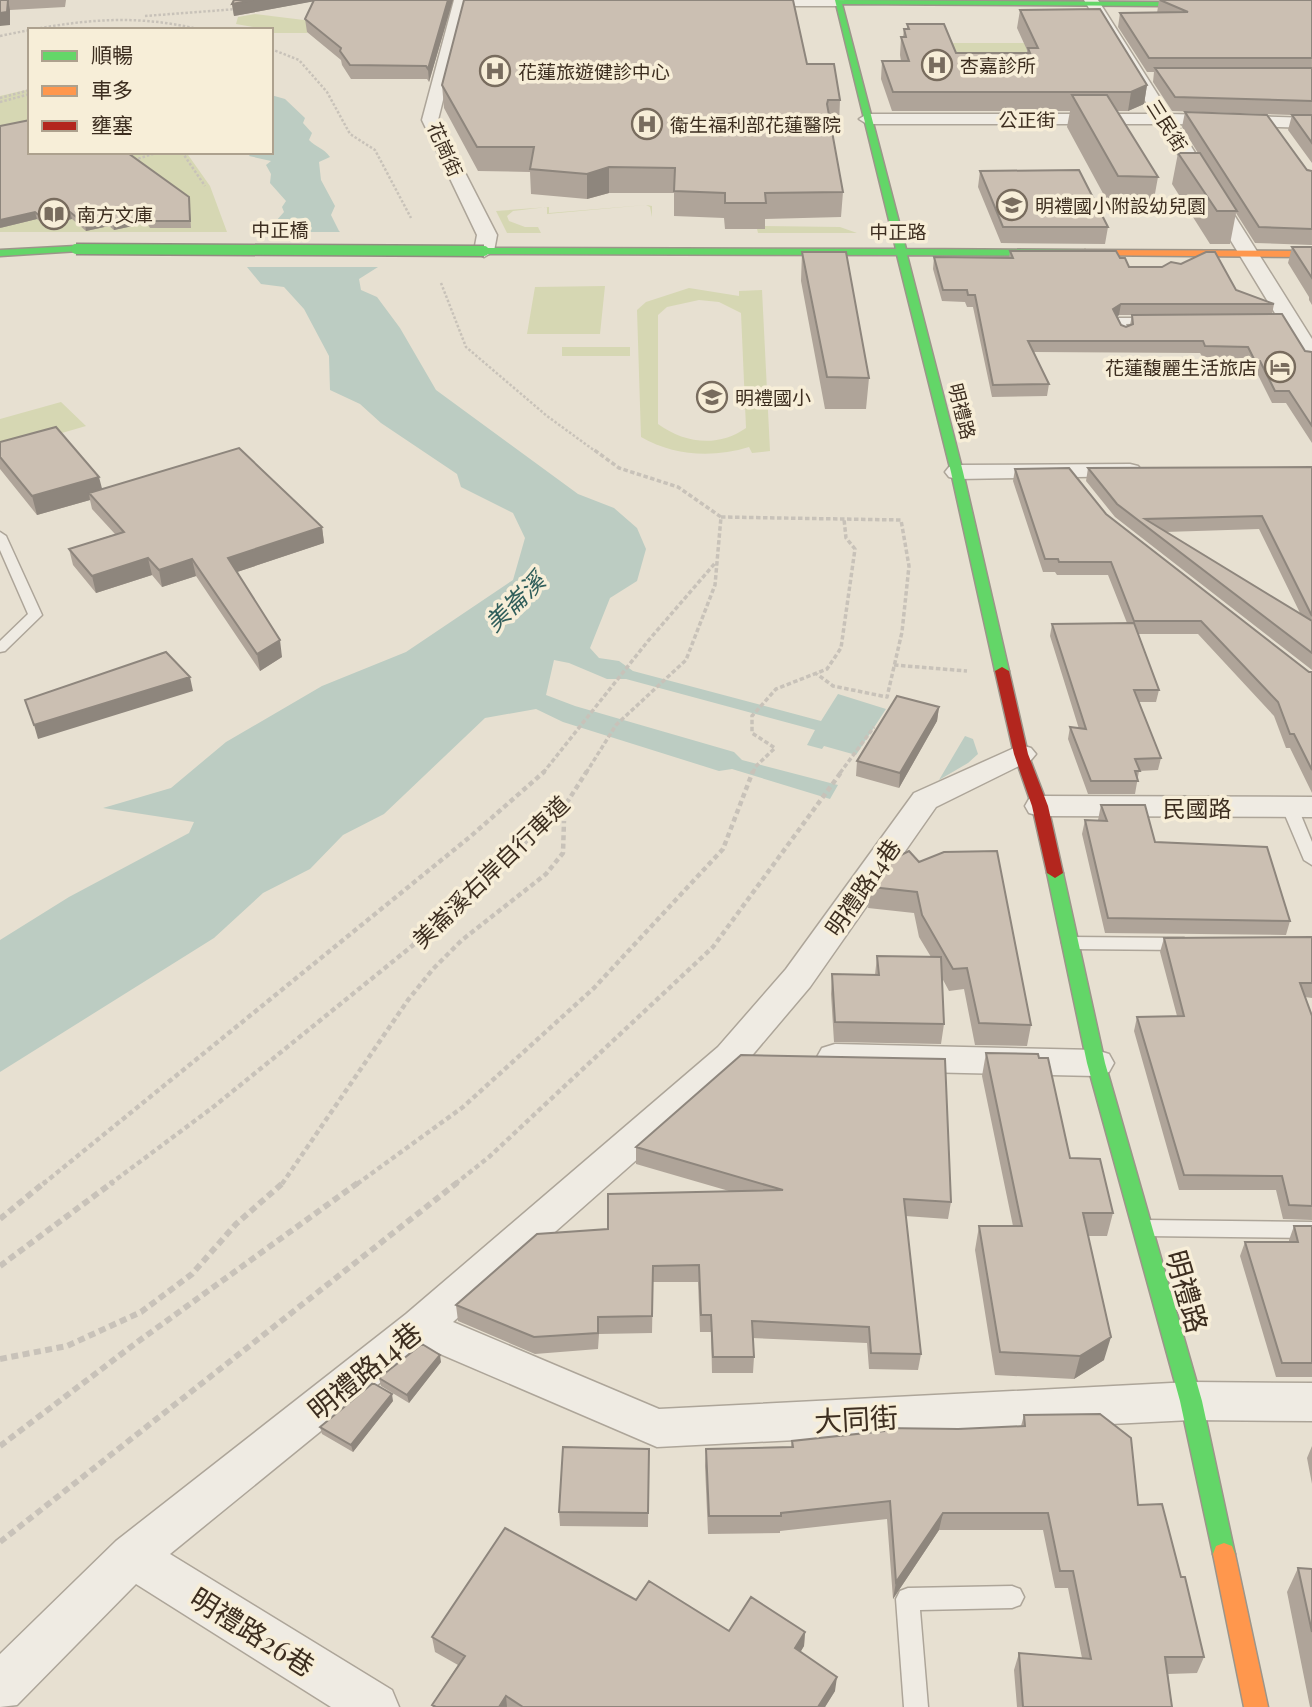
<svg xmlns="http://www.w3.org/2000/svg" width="1312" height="1707" font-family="'Playfair Display','Noto Sans TC',serif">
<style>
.green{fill:#d6d7b3;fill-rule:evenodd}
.water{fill:#bcccc2}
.pier{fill:#e7e0d1}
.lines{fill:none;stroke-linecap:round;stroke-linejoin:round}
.lane-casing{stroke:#ada599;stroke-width:3}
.street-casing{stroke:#ada599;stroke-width:3}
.fast-casing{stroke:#9c958a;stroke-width:3}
.slow-casing{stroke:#9c958a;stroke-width:3}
.jam-casing{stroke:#9c958a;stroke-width:3}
.path-far3{stroke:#c8c2b9;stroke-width:2.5;stroke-dasharray:2.5 2;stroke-linecap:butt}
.path-far2{stroke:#c8c2b9;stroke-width:3.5;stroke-dasharray:4.5 2.5;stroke-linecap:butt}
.path-far1{stroke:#c8c2b9;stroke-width:4.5;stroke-dasharray:5 3.5;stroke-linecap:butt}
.path{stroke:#c8c2b9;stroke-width:6;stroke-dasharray:7 4.5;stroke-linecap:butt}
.lane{fill:#efebe3;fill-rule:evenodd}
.street{fill:#efebe3;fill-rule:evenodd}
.fast{fill:#63d668;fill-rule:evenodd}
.slow{fill:#ff974d;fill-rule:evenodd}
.jam{fill:#b3261e;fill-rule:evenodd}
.fast-bridge-casing{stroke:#928b80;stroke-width:13;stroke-linecap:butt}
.fast-bridge{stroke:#63d668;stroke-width:10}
.wall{fill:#afa499;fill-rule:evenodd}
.shaded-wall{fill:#8e867d}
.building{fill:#cbbfb2;stroke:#8e867d;stroke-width:2}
.labels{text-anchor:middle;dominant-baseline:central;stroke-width:7;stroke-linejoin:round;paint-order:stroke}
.far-poi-label{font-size:19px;fill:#3d2e20;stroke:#f7eed8;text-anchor:start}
.far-street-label{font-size:19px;fill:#3d2e20;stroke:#f7eed8}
.street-label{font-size:23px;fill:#3d2e20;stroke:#f7eed8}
.water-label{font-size:24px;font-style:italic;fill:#2f5d5a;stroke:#f7eed8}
.near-street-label{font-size:28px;fill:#3d2e20;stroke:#f7eed8}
</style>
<rect width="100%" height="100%" fill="#e7e0d1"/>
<path class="green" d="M255 14 312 21 307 33H271V30L236 24 238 17Z
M949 43H1102L968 73Z
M30 89V152H186L210 186 227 232H0V96Z
M646 205 547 214V207L513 211 507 216 509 221 525 227H538L541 233H507L496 211 549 207V213L646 205 652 206V217L650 207Z
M764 226 840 227 857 233H758L757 229H764Z
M605 286 600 334H527L535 287Z
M689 288 739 296V291L762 290 770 451 752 453 749 447C713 458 674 456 641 437L637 310 646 302ZM699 300 719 302 741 313 746 428C718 448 684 443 658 424V315L667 307Z
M562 347H630V356H562Z
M61 402 86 426 0 451V419Z"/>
<path class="water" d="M271 95 285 99 305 118 303 123 312 133 309 140C315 147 324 148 330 157L319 162 321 180 335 206 331 215 339 231 378 267 359 279 361 290 377 297 400 328 436 390 578 494 614 508 637 528 646 549 637 581 610 598 590 648 599 658 619 661 633 671 821 721 838 694 886 709 856 755 824 746 822 749 807 745 815 730 626 679H607L569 663 554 660 546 695 575 706 734 752 742 760 838 785 830 799 732 769 719 771 563 722 536 709 485 718 384 814 343 835 310 869 263 893 214 938 0 1072V940L69 897 189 833 194 822 103 808 171 788 226 742 322 686 406 652 513 580 525 538 513 513 461 487 457 474 381 423 360 404 330 390 329 356 304 309 284 287 261 284 247 267 267 231 284 212 282 207 286 201 270 183 271 174 266 165 271 161 249 156 252 152H271Z
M965 736 973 739 978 754 968 763 939 780Z"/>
<path class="pier" d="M263 232H345L381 267H244Z"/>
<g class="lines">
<g class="lane-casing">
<path id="lane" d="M1152 318 1156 319V323L1126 324 1130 333 1125 336 1121 335 1114 321 1119 318Z
M0 532 6 536 42 615 5 651 0 652V641L28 614 0 550Z
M1290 803 1298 808 1312 842V865L1304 860 1282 808Z
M1070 937 1184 938 1192 944 1184 950 1070 949 1062 943Z
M1146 1220 1312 1222V1238L1146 1236 1139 1234 1136 1228 1139 1222Z
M1012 1586 1020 1589 1024 1597 1020 1605 1012 1608 920 1610 928 1707H904L896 1599 900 1591 908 1588Z"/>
</g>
<g class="street-casing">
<path id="street" d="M454 0H468L438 120 497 235 494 251 484 257 474 251 477 235 422 120Z
M747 0H844L845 2 838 6H753L748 5Z
M1084 0H1098L1170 114 1312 118V128L1177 124 1312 339V362L1304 361 1301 356 1160 124H867L859 119 867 114H1153Z
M1130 464 1138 466 1142 471 1138 476 957 479 949 477 945 472 949 467 957 465Z
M1021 745 1031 748 1036 754 1031 760 936 807 810 987 744 1065 453 1322 659 1409 1191 1382 1312 1383V1421L1191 1420 657 1447 424 1347 170 1554 392 1690 399 1707H331L136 1584 17 1705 0 1707V1654L116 1541 406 1314 718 1047 786 969 914 793Z
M1040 796 1312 797V817L1040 816 1029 813 1025 806 1029 799Z
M835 1044 1096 1050 1109 1054 1114 1063 1109 1072 1096 1076 835 1070 822 1066 817 1057 822 1048Z"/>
</g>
<g class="fast-casing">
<path id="fast" d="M835 0 1312 3V7L842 4 906 249 1085 250 1090 253 1085 256 907 255 963 472 1009 671 1007 674H997L995 671 951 472 897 255 484 254 479 251 484 248 896 249Z
M76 246 79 247V251L0 256V250Z
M1055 868 1063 873 1105 1063 1202 1401 1235 1554 1232 1562 1224 1565 1216 1562 1213 1554 1180 1401 1087 1063 1047 873Z"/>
</g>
<g class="slow-casing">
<path id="slow" d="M1085 250 1312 251V257L1082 255 1080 253Z
M1224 1543 1232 1546 1235 1554 1268 1707H1244L1213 1554 1216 1546Z"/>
</g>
<g class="jam-casing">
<path id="jam" d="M1002 667 1009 671 1028 754 1048 806 1063 873 1055 878 1047 873 1032 806 1014 754 995 671Z"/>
</g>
<path class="path-far3" d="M145 16 237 9
M0 36C72 21 129 12 202 30
M271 49 299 60 327 92 350 134 375 150 411 218
M0 98 30 90
M0 102 30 94
M182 152 205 186
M134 160 159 152
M441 283 466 347 547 416 595 451"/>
<path class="path-far2" d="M721 517 901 520 909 566 902 632 887 697 833 686 817 674
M894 665 967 671
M543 773 648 641 716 562
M586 773 616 725 686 660 715 585 721 517 678 487 619 468 593 449
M753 773 755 767 775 748 752 733V716L776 689 827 669 841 648 855 549 846 538 844 519
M840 773 874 727"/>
<path class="path-far1" d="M43 1184 471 836 545 771
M110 1184 212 1108 412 946 564 807 587 771
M282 1184 408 1000 433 969 462 940 546 874 563 853 564 821
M357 1184 463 1107 594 988 723 849 753 771
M455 1184 489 1157 713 947 842 771"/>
<path class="path" d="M0 1219 45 1182
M0 1266 113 1182
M0 1359 67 1346 141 1312 192 1274 236 1224 284 1182
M0 1446 136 1343 359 1182
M0 1542 458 1182"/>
<use href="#lane" class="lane"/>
<use href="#street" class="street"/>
<use href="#fast" class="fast"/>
<use href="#slow" class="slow"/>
<use href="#jam" class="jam"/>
<g class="fast-bridge-casing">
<path id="fast-bridge" d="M76 249 484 251"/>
</g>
<use href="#fast-bridge" class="fast-bridge"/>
</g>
<path class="wall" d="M0 0H66L65 7 10 10V25Z
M233 0H453L429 82 427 79H351L342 65 341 60 307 32 305 19 314 1 234 16 232 4Z
M1159 0H1312V163L1288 130 1292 115 1172 111 1153 82 1154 72H1147L1118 27 1120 13H1157Z
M1020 10 1147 85 1144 104 1128 111H1117L1158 177 1152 210H1112L1067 127 1070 111H892L881 79 882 61H901L900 55 901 37H903L904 29H907V24L956 53H1027V50L1017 28Z
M807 64 840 100 839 124H831L843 192 841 217 765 219V229H725L724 218 674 216V193H609L587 199 531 194 530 172 478 171 444 108 442 85Z
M1185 112 1312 171V245L1255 243 1236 213 1230 244H1210L1172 184 1178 153H1198L1182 127Z
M132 152V157L189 197 191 228H150L147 223 114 230 109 226 86 231 72 219 44 225 37 219 0 228Z
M980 171 1108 227 1105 244 1001 243 978 187Z
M1292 247H1312V305L1309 300V297L1288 263Z
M1010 251 1120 258 1129 267 1236 290 1274 304 1272 314 1305 351 1312 352V443L1286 403H1272L1257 373H1253L1246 359 1203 358 1200 353 1034 352 1049 384 1047 396 992 397 973 307H967L965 302 942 301 933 269 934 257 1009 258ZM1119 315H1132L1130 325 1126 327 1121 325 1117 317Z
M802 252 869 378 866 409H825L801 281Z
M0 442 102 489 322 527 324 543 237 572 282 657 260 671 196 576 162 587 152 575 96 593 73 565 69 549 115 534 92 509 90 500 37 515 0 469Z
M1312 467V670L1115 517 1086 481 1088 468ZM1259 529 1301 615 1165 532Z
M1015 469 1106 514 1309 672H1312V793L1290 748H1286L1274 716 1198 634H1138L1159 690 1156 702H1139L1161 758 1158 770 1139 771 1135 794H1088L1068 739 1070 727 1079 729 1050 636 1052 624 1127 623 1108 575H1057L1055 572H1043L1013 481Z
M939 707 937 721 899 788 856 776 857 761Z
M1101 805 1155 842 1290 921 1286 935 1105 933 1082 834 1085 820H1098Z
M889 861 1031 1025 1027 1046 975 1045 964 989 949 991 942 978 944 1024 941 1044 834 1042 831 994 832 974 875 975 877 956 931 957 919 937 914 913 868 908 871 887Z
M1312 937V998L1305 997 1312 1016V1220L1283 1219 1276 1190H1179L1134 1031 1137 1017 1177 1016 1160 952 1164 938Z
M986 1053 1113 1213 1107 1236H1088L1104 1360 1074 1379 995 1375 975 1250 979 1226H1013L982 1076Z
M636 1147 951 1202 948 1219 905 1216 921 1354 918 1370 869 1369 867 1343 752 1338 754 1357 753 1373H712L711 1332H700L698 1282H653L652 1333 599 1334 598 1349 535 1354 458 1321 456 1305 608 1229 729 1191 636 1164Z
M1294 1226H1312V1377H1276L1240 1256 1245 1242H1289V1240Z
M441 1362 409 1403 381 1386 379 1378Z
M393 1401 353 1452 322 1434 320 1427Z
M1024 1415 1138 1505 1181 1577 1204 1657 1197 1673 1168 1674 1172 1707H1017L1014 1670 1019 1653 1082 1658 1068 1588H1055L1043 1530H939L893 1599 887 1519 780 1531V1533L708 1534 705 1466 706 1449 791 1447 792 1441 884 1431V1428L958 1429 1021 1426Z
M1312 1446V1484L1307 1458Z
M649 1449 648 1527 560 1526 559 1512Z
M1298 1568 1312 1569V1707H1310L1287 1592Z
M636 1600 729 1631 805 1632 804 1646 800 1652 835 1691 825 1707H433L432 1705 458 1665 435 1652 432 1637Z"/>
<path class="shaded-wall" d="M8 0 10 10V25L0 26V13Z
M253 0H321L234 16 232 4Z
M448 0H453L429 82 428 69Z
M1147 85 1144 104 1128 111 1131 92Z
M609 167V193L587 199V174Z
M35 212 37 219 0 228V220Z
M70 212 72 219 44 225 42 218Z
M145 216 147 223 114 230 113 223Z
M107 219 109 226 86 231 85 224Z
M1121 304 1119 315 1111 320 1113 309Z
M99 477 104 496 89 493 90 500 37 515 32 496Z
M322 527 324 543 231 574 228 558Z
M148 558 152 575 96 593 92 576Z
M192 559 196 576 162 587 159 570Z
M280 640 282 657 260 671 257 654Z
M190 677 193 691 38 739 34 725Z
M939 707 937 721 899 788 900 773Z
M1111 1337 1104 1360 1074 1379 1080 1356Z
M440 1355 441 1362 409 1403 407 1395Z
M392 1394 393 1401 353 1452 351 1445Z
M943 1513 939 1530 893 1599 896 1582Z
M805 1632 804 1646 794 1663 795 1648Z
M837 1677 835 1691 825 1707H818Z
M506 1696 507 1707H499Z"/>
<path class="building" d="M0 0H8L7 12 0 13Z
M234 0H253L232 4Z
M314 0H448L428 69 426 66 350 65 340 51 341 48 305 19Z
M464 0H793L807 64H834L840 100H828L827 104 843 192 765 193 766 203H725V193L674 191 675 168 609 167 587 174 530 169 534 147H477L442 85Z
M1160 0H1312V58H1149L1120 13 1188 12Z
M1100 9 1147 85 1131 92H893L882 61H909L901 37H906L904 29H909L907 24H944L956 53H1030L1028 48H1038L1020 10Z
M1155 68H1312V101L1175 97Z
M1072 95H1107L1158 177 1118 176Z
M1185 112 1267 115 1307 170 1312 171V229L1259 227Z
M1292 115H1312V143Z
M30 120V152H131L128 153 189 197 190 221H149L145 216 113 223 107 219 85 224 70 212 42 218 35 212 0 220V126Z
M1178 153H1200L1237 211H1217Z
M1079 170 1108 227H1003L980 171Z
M1292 247H1312V278Z
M1010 251H1116L1120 258H1125L1129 267H1162L1171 262 1181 264 1206 252H1215L1236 290 1274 304H1121L1113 309 1121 325 1126 327 1133 324 1132 315 1282 314 1305 351 1312 352V426L1289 391H1275L1260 361H1255L1248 347 1205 346 1203 341H1028L1049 384 993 385 975 295H968L967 290H943L934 257 1013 258Z
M802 252H846L869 378 827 377Z
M56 427 99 477 32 496 0 457V442Z
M239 448 322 527 228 558 280 640 257 654 192 559 159 570 148 558 92 576 69 549 124 532 89 493Z
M1312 467V616L1262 516 1145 519 1312 621V653L1117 504 1088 468Z
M1069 468 1106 514 1309 672H1312V770L1294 734H1290L1278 702 1201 621H1134L1111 562H1059L1058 559H1045L1015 469Z
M1134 623 1159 690H1134L1161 758 1135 759 1140 771H1135L1138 781H1091L1070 727 1086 729 1052 624Z
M166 652 190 677 34 725 25 700Z
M897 696 939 707 900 773 857 761Z
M1101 805H1145L1155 842 1267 847 1290 921 1108 918 1085 820 1107 821Z
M909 851 919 862 944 852 997 851 1031 1025 979 1023 967 968 953 969 922 915 917 892 871 887 889 861Z
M1312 937V983H1300L1312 1016V1206L1289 1205 1282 1176 1184 1175 1137 1017 1184 1016 1164 938Z
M877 956 941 957 944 1024 835 1022 832 974 879 975Z
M986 1053 1038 1054 1039 1058H1048L1070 1158 1100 1159 1113 1213H1083L1111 1337 1080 1356 1000 1352 979 1226H1022Z
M741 1055 945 1059 951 1202 904 1199 921 1354 871 1353 869 1327 752 1321 754 1357H713L711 1315H701L699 1265 653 1266 652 1316 598 1317V1333L534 1337 456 1305 537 1234 608 1229V1194L783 1190 636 1147Z
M1294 1226H1312V1363H1282L1245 1242H1298Z
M422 1344 440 1355 407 1395 379 1378Z
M373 1383 392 1394 351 1445 320 1427Z
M1100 1414 1131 1438 1138 1505 1162 1504 1181 1577H1185L1204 1657H1165L1172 1707H1023L1019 1653 1091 1659 1073 1571H1060L1048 1513H943L896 1582 890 1501 781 1513V1516H709L706 1449 793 1447 792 1441 884 1431V1428L958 1429 1025 1426 1024 1415Z
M563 1447 649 1449 648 1513 559 1512Z
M505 1528 636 1600 649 1581 729 1631 751 1597 805 1632 795 1648 837 1677 818 1707H523L506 1696 499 1707H436L432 1705 465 1656 432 1637Z
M1298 1568 1312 1569V1632Z"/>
<defs>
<g id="hospital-ring" transform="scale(1.575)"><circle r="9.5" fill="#f7eed8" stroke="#786c5e" stroke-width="1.5"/><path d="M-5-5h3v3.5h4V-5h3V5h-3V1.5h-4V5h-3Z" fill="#786c5e"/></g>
<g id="school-ring" transform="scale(1.575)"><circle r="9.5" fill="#f7eed8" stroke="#786c5e" stroke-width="1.5"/><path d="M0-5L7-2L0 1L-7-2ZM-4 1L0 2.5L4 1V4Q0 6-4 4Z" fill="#786c5e"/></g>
<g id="library-ring" transform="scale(1.575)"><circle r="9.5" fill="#f7eed8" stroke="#786c5e" stroke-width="1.5"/><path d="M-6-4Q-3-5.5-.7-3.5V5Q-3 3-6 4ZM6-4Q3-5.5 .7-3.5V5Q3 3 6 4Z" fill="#786c5e"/></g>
<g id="hotel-ring" transform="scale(1.575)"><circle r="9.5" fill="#f7eed8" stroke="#786c5e" stroke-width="1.5"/><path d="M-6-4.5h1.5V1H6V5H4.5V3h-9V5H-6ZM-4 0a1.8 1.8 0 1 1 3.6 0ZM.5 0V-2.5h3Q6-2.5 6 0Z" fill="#786c5e"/></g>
</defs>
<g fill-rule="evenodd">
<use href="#hospital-ring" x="937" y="65"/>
<use href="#hospital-ring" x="495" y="71"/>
<use href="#hospital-ring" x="647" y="124"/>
<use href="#school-ring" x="1012" y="205"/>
<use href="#library-ring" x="54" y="214"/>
<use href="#hotel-ring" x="1280" y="367"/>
<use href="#school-ring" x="712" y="397"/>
</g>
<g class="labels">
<g class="far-poi-label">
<text x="960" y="65">杏嘉診所</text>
<text x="518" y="71">花蓮旅遊健診中心</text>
<text x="670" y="124">衛生福利部花蓮醫院</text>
<text x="1035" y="205">明禮國小附設幼兒園</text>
<text x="77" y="214">南方文庫</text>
<text x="1257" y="367" text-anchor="end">花蓮馥麗生活旅店</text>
<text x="735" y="397">明禮國小</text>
</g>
<g class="far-street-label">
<text x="1027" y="119">公正街</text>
<text transform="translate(1168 125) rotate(58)">三民街</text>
<text transform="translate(446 149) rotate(66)">花崗街</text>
<text x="280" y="229">中正橋</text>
<text x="898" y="231">中正路</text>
<text transform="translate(963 411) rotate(76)">明禮路</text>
</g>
<g class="street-label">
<text x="1197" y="807">民國路</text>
<text transform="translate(490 871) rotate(-44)">美崙溪右岸自行車道</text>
<text transform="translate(862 887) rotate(-55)">明禮路14巷</text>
</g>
<g class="water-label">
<text transform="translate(514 601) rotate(-44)">美崙溪</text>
</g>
<g class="near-street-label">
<text transform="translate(1188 1291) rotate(74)">明禮路</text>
<text transform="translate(364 1370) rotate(-39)">明禮路14巷</text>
<text transform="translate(856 1418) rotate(-3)">大同街</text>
<text transform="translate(253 1631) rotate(32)">明禮路26巷</text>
</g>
</g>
<rect x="28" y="28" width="245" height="126" fill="#f7eed8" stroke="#ada18e" stroke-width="2"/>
<rect x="42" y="51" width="35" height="10" fill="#63d668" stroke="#ada18e" stroke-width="2"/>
<text x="91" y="63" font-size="21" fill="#3d2e20">順暢</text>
<rect x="42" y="86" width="35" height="10" fill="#ff974d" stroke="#ada18e" stroke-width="2"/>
<text x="91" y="98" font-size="21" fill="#3d2e20">車多</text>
<rect x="42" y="121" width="35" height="10" fill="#b3261e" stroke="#ada18e" stroke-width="2"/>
<text x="91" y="133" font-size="21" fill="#3d2e20">壅塞</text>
</svg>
